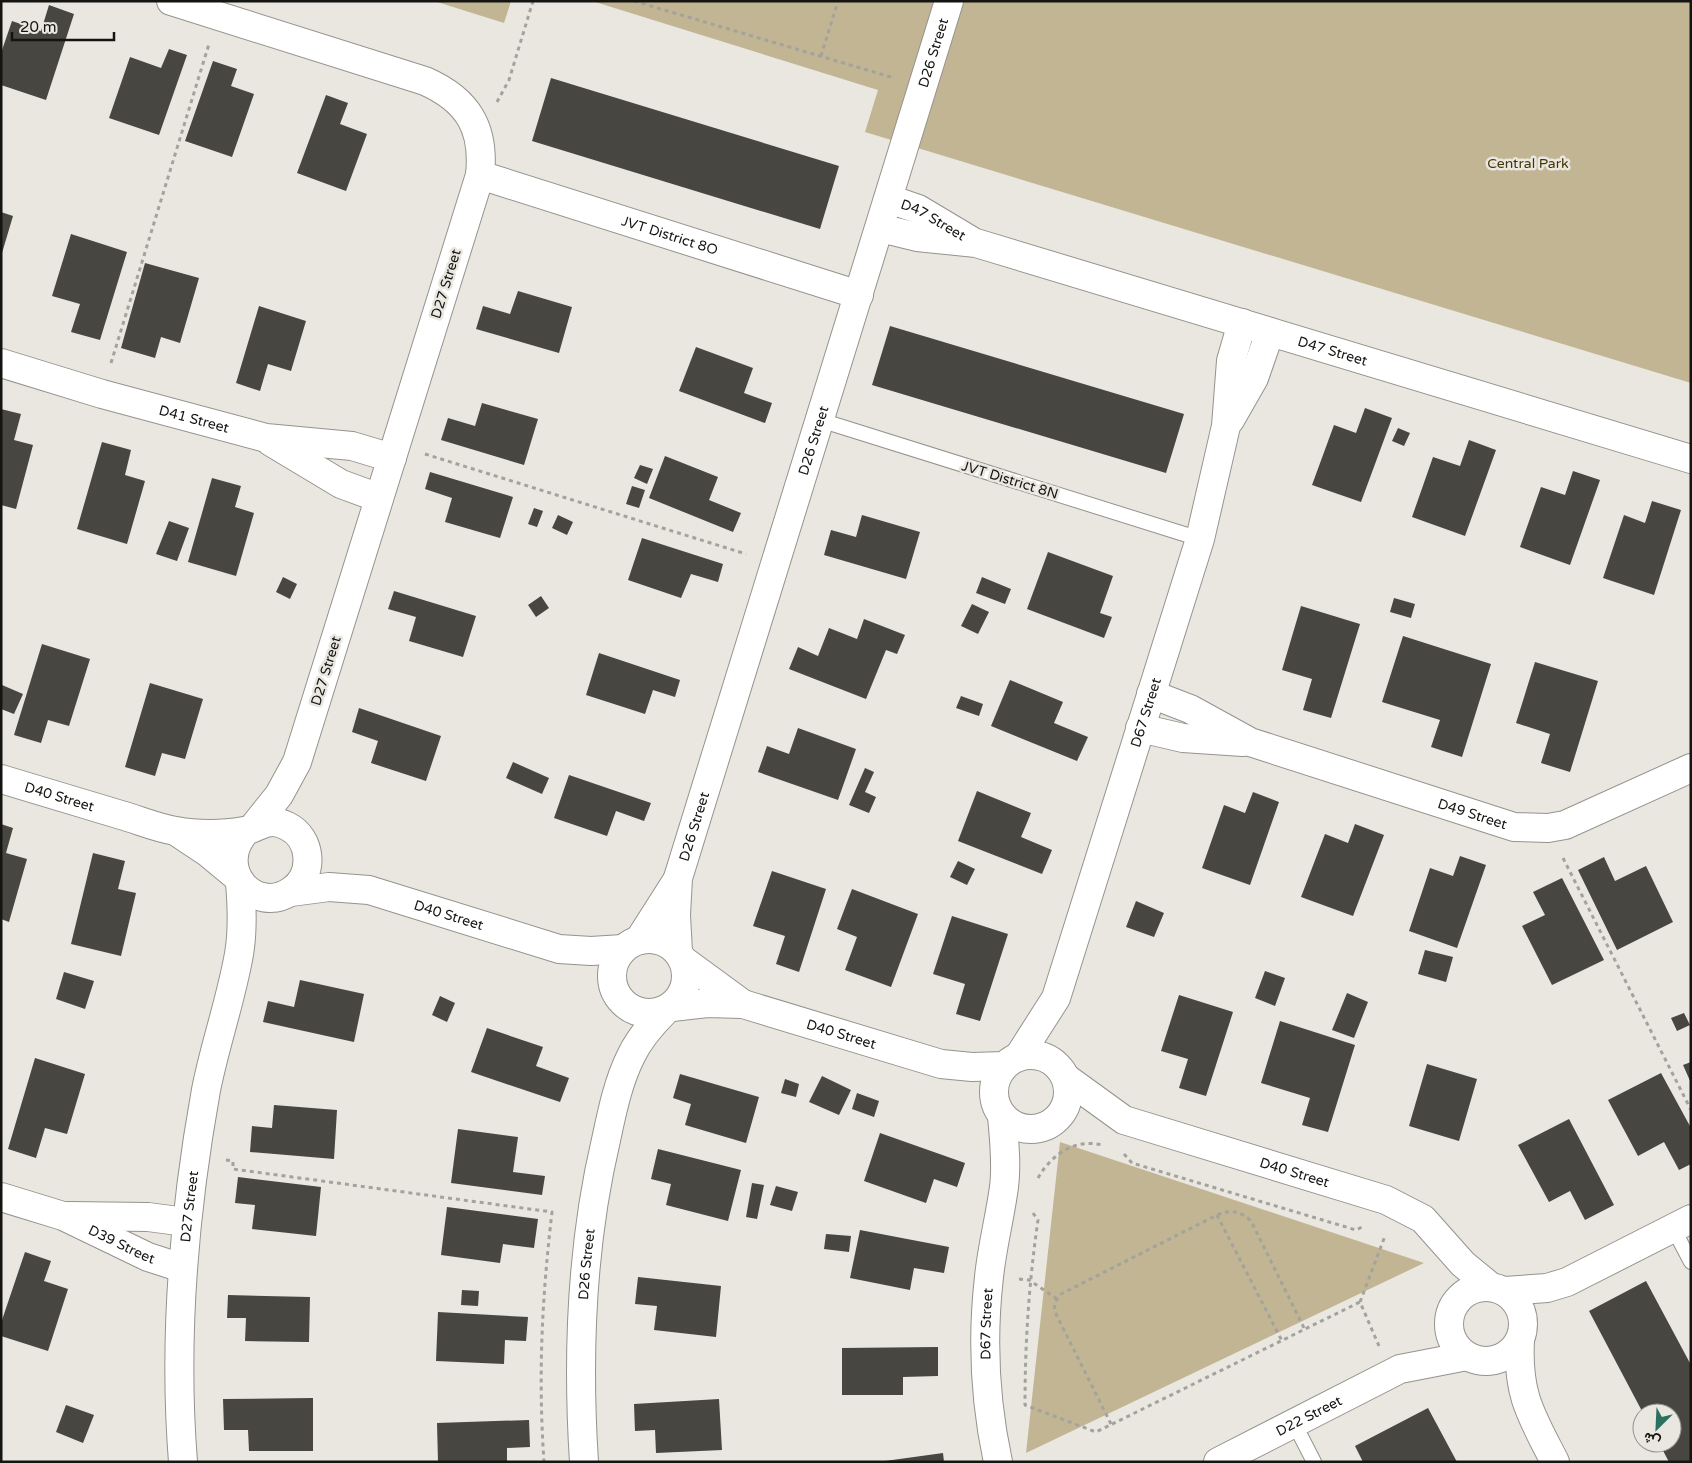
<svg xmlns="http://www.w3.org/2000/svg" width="1692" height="1463" font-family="'Varela Round',Vazirmatn,sans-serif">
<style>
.green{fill:#c2b593}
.building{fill:#484641}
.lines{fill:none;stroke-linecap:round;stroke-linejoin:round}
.service-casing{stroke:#95938d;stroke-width:16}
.minor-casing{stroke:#95938d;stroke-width:30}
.path{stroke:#a3a29c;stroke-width:3;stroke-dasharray:4 4;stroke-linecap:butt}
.service{stroke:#fff;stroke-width:14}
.minor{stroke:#fff;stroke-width:28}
.labels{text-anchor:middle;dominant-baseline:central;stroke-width:5;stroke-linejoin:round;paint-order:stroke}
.street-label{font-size:14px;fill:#141411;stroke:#e9e7e0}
.park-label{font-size:14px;fill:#453504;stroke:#e9e7e0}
</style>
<rect width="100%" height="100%" fill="#e9e7e0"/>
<path class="green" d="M434 1H511L504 23Z
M592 1H1691V383L865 132 878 90Z
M1060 1142 1424 1263 1026 1453Z"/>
<path class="building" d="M49 5 74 14 46 100 1 85V53L12 21 41 31Z
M169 49 187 55 159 135 109 118 130 57 161 68Z
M213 61 237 69 231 86 254 94 232 157 185 141Z
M551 78 839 166 820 229 532 141Z
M326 95 348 103 340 124 367 134 346 191 297 173Z
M1 212 13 216 2 253H1Z
M71 234 127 252 100 340 71 332 80 304 52 296Z
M145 263 199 278 180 343 161 337 155 358 121 348Z
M518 291 572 307 559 353 476 329 483 306 510 314Z
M259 306 306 321 291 371 268 364 260 391 236 383Z
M890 326 1184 414 1166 473 872 385Z
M696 347 753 368 744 393 772 403 765 423 679 391Z
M482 403 538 419 524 465 441 440 448 418 475 426Z
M1365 408 1392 418 1361 502 1312 485 1334 425 1356 433Z
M1 409 21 414 14 440 33 445 16 509 1 505Z
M1398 428 1410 433 1404 446 1392 441Z
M1469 440 1496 450 1465 536 1412 517 1433 457 1460 466Z
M102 442 131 450 125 475 145 481 127 544 77 529Z
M665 456 718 477 709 500 741 513 733 532 649 498Z
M640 465 653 469 647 484 634 478Z
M1573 471 1600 480 1570 565 1520 547 1541 487 1565 495Z
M430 472 513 497 500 538 445 522 452 498 425 489Z
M212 478 241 486 235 507 254 513 236 576 188 562Z
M632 486 645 490 639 508 626 504Z
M1652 501 1681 510 1654 595 1603 578 1624 515 1645 523Z
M534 508 543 511 537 527 528 524Z
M558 515 573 522 567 535 552 528Z
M862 515 920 532 906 579 824 555 831 530 856 537Z
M169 521 189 528 177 561 156 554Z
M642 538 723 564 718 582 691 574 681 598 628 580Z
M1048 552 1113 576 1100 613 1112 617 1104 638 1027 609Z
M283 577 297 584 290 599 276 592Z
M982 577 1011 589 1005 604 976 593Z
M394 591 476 616 463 657 409 641 416 617 388 609Z
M541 596 549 608 536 617 528 605Z
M1394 598 1415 604 1411 618 1390 612Z
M972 604 989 612 978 634 961 626Z
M1301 606 1360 624 1331 718 1303 710 1312 679 1282 670Z
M864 619 905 635 897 654 886 650 866 699 789 669 798 647 818 656 829 628 857 639Z
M1403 636 1491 664 1462 757 1431 747 1440 720 1382 702Z
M42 644 90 659 69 726 48 720 41 743 14 735Z
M599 653 680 680 675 697 653 690 645 714 586 695Z
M1535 662 1598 681 1570 772 1541 763 1550 734 1516 723Z
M1010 680 1063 702 1054 723 1088 737 1077 761 991 726Z
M150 683 203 699 185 759 162 753 155 776 125 767Z
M2 685 23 694 14 714 1 709Z
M961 696 983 704 979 716 956 708Z
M359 708 441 736 426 781 371 763 378 741 352 732Z
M798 728 856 749 838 800 758 772 767 746 789 754Z
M513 762 549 778 542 794 506 778Z
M865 768 874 772 865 792 876 797 869 813 849 805Z
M569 775 651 803 644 821 616 811 607 836 554 818Z
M977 791 1031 813 1021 837 1052 850 1042 874 958 841Z
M1253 792 1279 802 1250 885 1202 868 1224 805 1245 813Z
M1 824 13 828 6 853 27 859 9 922 1 919Z
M1355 824 1384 835 1353 916 1301 897 1325 834 1348 843Z
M93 853 125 861 118 889 136 893 121 956 71 944Z
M1460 856 1486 865 1457 948 1409 931 1430 868 1453 876Z
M1604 857 1615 881 1646 866 1673 922 1617 950 1578 870Z
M958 861 975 869 967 885 950 877Z
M772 871 826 889 799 972 776 964 785 936 753 926Z
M1562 878 1604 960 1552 985 1522 926 1545 915 1533 892Z
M852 889 918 914 891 987 845 970 857 937 837 929Z
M1136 901 1164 913 1154 937 1126 927Z
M952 916 1008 934 980 1021 956 1014 965 984 933 974Z
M1425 950 1453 957 1446 982 1418 974Z
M1265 971 1285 978 1275 1006 1255 998Z
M64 972 94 981 85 1009 56 999Z
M300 980 364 994 354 1042 263 1022 268 1001 294 1007Z
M1347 993 1368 1002 1354 1038 1332 1030Z
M1179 995 1233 1012 1206 1096 1179 1088 1188 1059 1161 1051Z
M440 996 455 1003 447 1022 432 1015Z
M1684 1013 1690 1025 1677 1031 1671 1018Z
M1280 1021 1355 1045 1328 1132 1302 1125 1310 1098 1261 1083Z
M487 1028 543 1047 536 1066 569 1078 560 1102 471 1072Z
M35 1058 85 1074 67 1134 45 1128 36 1158 8 1149Z
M1691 1062V1083L1683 1065Z
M1427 1064 1477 1079 1459 1141 1409 1126Z
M1661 1073 1691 1128V1164L1679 1170 1664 1142 1638 1156 1608 1100Z
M680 1074 759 1097 746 1143 685 1125 691 1104 673 1098Z
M822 1076 851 1090 839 1115 809 1102Z
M785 1079 799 1084 796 1097 781 1093Z
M857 1093 879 1101 874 1117 852 1109Z
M274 1105 337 1110 334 1159 250 1152 252 1126 272 1128Z
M1569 1119 1614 1205 1585 1220 1570 1191 1549 1202 1518 1145Z
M458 1129 518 1137 513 1172 545 1176 542 1195 451 1183Z
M880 1133 965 1163 957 1187 934 1179 926 1203 864 1181Z
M658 1149 741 1170 728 1221 666 1205 671 1184 651 1179Z
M238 1177 321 1187 316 1236 252 1229 255 1205 235 1203Z
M752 1183 764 1185 757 1219 746 1217Z
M776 1186 798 1192 792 1211 770 1205Z
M447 1207 538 1219 534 1248 503 1244 500 1263 441 1255Z
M860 1230 949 1247 944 1273 914 1268 910 1290 850 1278Z
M826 1234 851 1236 849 1252 824 1249Z
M25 1252 51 1261 44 1281 68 1289 48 1351 1 1336V1323Z
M638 1277 721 1286 716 1337 654 1330 657 1306 635 1304Z
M1646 1281 1691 1365V1462H1669L1659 1443H1672V1413H1643L1589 1311Z
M462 1290 479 1291 478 1306 461 1305Z
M228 1295 310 1297 309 1342 245 1341 246 1318H227Z
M438 1312 528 1317 526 1341 505 1340 504 1364 436 1361Z
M938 1347V1376L903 1377V1395H842V1348Z
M313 1398V1451H249L248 1430H224L223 1399Z
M719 1399 722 1450 656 1453 655 1430 635 1431 634 1404Z
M66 1405 94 1415 83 1443 56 1432Z
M1428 1408 1457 1462H1363L1355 1446Z
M529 1420 530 1447 507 1448V1462H438L437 1423Z
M943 1453 944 1462H885V1461Z"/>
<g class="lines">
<g class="service-casing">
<path id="service" d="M820 420 1200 539
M1673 1228 1691 1262
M1294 1423 1314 1462"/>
</g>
<g class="minor-casing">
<g id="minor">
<path d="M171 1 425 81C468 100 485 128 480 175L297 762 279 795 255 825"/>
<path id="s1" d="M480 175 859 295"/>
<path id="s2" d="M889 199 918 209 970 240"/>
<path id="s3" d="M880 228 917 237 976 243 1691 459"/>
<path id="s4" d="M1 363 102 394 266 438 352 446 392 458"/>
<path d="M1230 420 1254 378 1270 332"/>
<path d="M271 442 341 484 379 498"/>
<path id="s5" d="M1151 694 1190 709 1250 742 1514 827 1548 828 1565 825 1691 768"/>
<path d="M1140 728 1183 738 1243 742"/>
<path id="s6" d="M1 779C41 791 81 803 121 815 139 820 157 828 176 831 196 835 223 835 244 831 260 828 266 816 287 826 312 838 315 875 291 891 255 916 212 868 246 831"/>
<path d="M177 832 207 852 236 876"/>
<path id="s7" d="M291 892 329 887 369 890 559 949 591 951 623 949"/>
<circle cx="649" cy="976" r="37"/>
<path d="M639 940 676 882"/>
<path id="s8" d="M678 952 676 915 678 878 949 1"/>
<path d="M683 960 743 1004"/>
<path id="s9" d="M672 1007 707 1003 743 1004 941 1064 972 1067 1004 1066"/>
<circle cx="1031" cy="1092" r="37"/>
<path id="s10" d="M1019 1056 1056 998 1200 539 1226 426 1231 361 1242 323"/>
<path id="s11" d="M1066 1078 1124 1120 1386 1200 1423 1219 1463 1264 1491 1287"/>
<path id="s12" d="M1 1197 63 1216 148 1257 182 1268"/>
<path d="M69 1216 148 1217 186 1222"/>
<circle cx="1486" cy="1324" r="37"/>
<path d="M1505 1291 1547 1288 1567 1282 1691 1219"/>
<path d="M1520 1340C1517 1395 1531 1415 1555 1462"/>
<path id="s13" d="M183 1462C173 1337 184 1212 206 1090 215 1044 231 1000 239 954 243 931 242 906 240 883"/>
<path id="s14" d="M584 1462C577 1354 581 1246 606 1140 612 1112 618 1082 631 1056 639 1039 651 1025 665 1011"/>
<path id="s15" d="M998 1462C985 1402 982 1338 989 1277 992 1247 1000 1217 1004 1187 1007 1164 1004 1139 1002 1116"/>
<path id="s16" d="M1218 1462 1400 1369 1467 1356"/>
</g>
</g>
<path class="path" d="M634 1 894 78
M821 56 838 1
M497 102 509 80 533 1
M111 363 209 44
M425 454 746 554
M1563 858 1691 1110
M1124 1154 1132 1163 1356 1230 1362 1227
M226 1160 233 1161V1169L552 1212C542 1298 538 1375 544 1462
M1038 1178C1051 1155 1075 1138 1102 1145
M1033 1213 1038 1220C1029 1282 1025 1342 1025 1405L1096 1432 1360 1302
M1217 1215 1282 1341
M1019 1279 1029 1280 1057 1299
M1379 1346 1360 1302 1385 1236
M1111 1424 1056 1314C1053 1306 1055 1301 1061 1294L1217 1215C1231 1209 1240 1211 1251 1221L1305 1330"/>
<use href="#service" class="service"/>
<use href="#minor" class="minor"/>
</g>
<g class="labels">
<g class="street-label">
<text stroke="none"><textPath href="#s8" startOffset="938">D26 Street</textPath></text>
<text stroke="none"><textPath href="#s2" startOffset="49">D47 Street</textPath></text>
<text stroke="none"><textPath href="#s1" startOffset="199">JVT District 8O</textPath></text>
<text transform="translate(446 284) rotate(-73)">D27 Street</text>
<text stroke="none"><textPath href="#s3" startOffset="470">D47 Street</textPath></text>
<text stroke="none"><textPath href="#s4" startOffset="201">D41 Street</textPath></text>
<text stroke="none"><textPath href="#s8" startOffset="532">D26 Street</textPath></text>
<text transform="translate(1010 480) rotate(17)">JVT District 8N</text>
<text transform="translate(326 671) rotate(-73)">D27 Street</text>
<text stroke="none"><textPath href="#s10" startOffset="368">D67 Street</textPath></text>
<text stroke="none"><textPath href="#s6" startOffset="61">D40 Street</textPath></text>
<text stroke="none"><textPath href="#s5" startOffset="344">D49 Street</textPath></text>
<text stroke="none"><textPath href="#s8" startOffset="128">D26 Street</textPath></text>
<text stroke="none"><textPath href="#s7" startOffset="162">D40 Street</textPath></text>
<text stroke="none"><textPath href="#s9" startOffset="174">D40 Street</textPath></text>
<text stroke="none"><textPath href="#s11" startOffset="250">D40 Street</textPath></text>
<text stroke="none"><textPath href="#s13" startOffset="256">D27 Street</textPath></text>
<text stroke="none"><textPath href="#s12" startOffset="130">D39 Street</textPath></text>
<text stroke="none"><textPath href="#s14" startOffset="198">D26 Street</textPath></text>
<text stroke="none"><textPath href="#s15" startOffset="139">D67 Street</textPath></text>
<text stroke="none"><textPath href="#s16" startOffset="102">D22 Street</textPath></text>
</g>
<g class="park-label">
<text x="1528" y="163">Central Park</text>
</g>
</g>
<rect width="1692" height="1463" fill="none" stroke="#141411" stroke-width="5"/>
<g transform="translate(1657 1428) rotate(204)"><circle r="24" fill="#e9e7e0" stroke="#94938d"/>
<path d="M0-4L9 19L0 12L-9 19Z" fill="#2c7062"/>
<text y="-8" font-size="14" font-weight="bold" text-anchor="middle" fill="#141411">ش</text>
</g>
<path d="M12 32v8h102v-8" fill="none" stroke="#141411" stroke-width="2.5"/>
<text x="20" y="32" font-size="15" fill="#141411" stroke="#e9e7e0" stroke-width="4" paint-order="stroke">20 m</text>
</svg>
